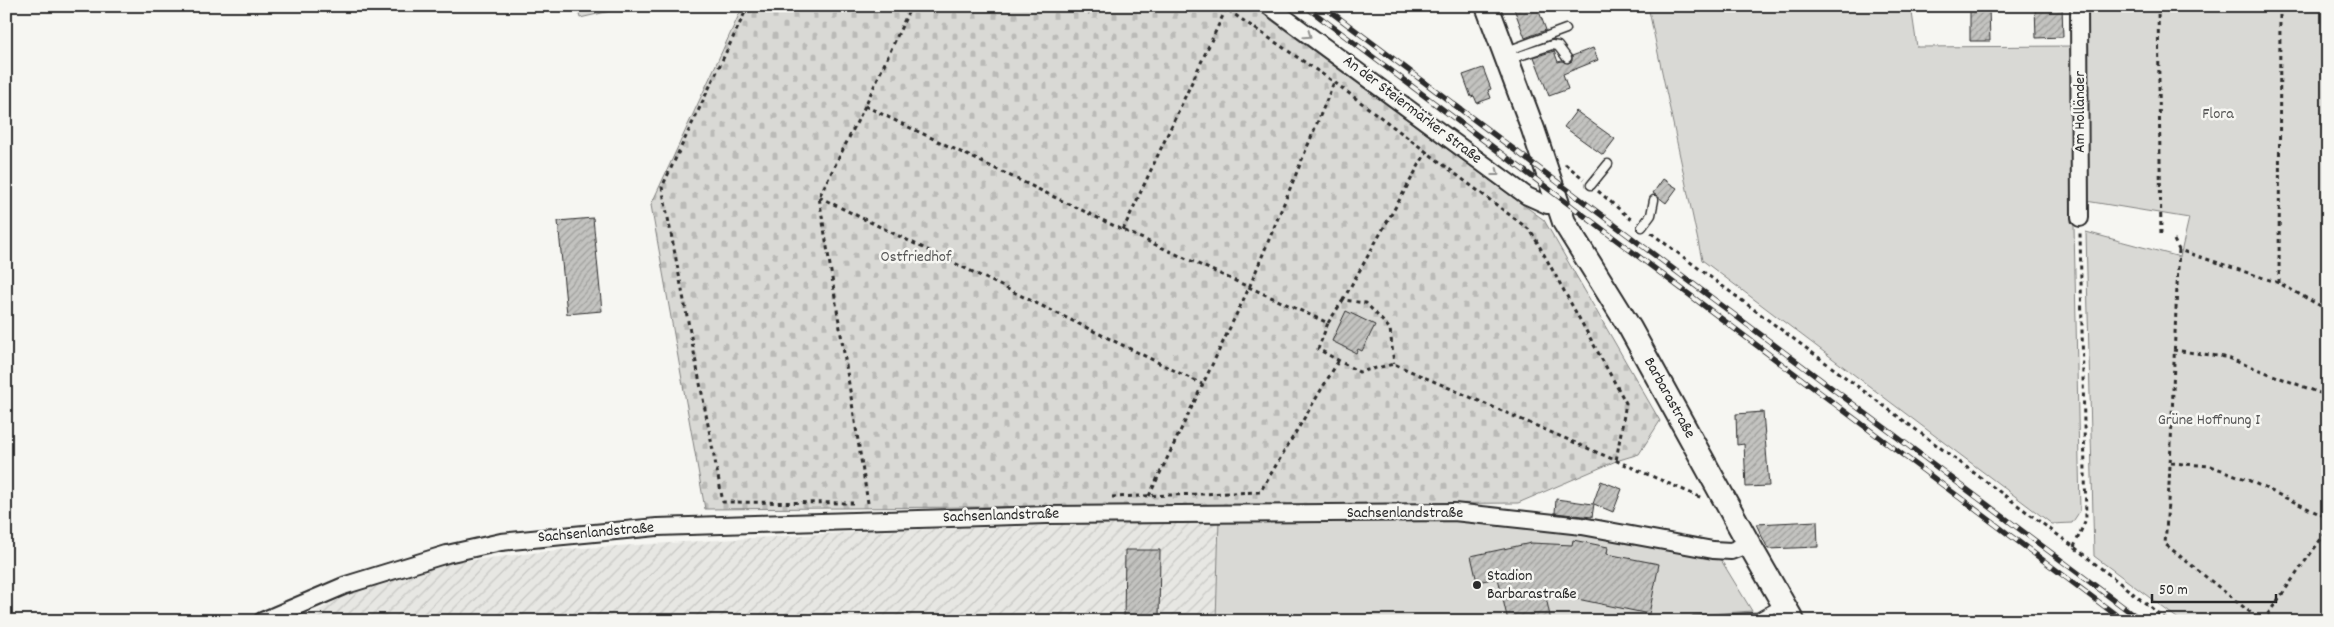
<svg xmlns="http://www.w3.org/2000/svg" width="2334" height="627" font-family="Dekko,sans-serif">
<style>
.industrial{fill:url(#industrial-furrows)}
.green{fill:#d9d9d5;stroke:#828280}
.cemetery{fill:url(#cemetery-stones);stroke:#828280}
.building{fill:url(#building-hatch);stroke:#2b2b2b}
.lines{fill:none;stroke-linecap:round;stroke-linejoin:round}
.lane-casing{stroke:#2b2b2b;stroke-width:11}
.street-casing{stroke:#2b2b2b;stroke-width:20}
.secondary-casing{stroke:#2b2b2b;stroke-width:26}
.path{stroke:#2b2b2b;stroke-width:3;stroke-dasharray:4 4;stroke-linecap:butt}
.lane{stroke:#f6f6f2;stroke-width:8}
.street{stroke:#f6f6f2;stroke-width:16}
.secondary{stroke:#f6f6f2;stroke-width:22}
.rail-casing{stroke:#2b2b2b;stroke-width:5.5}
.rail{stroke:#f6f6f2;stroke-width:4;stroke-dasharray:11;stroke-linecap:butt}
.oneway{stroke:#90908e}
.poi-dot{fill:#2b2b2b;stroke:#f6f6f2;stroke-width:2}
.labels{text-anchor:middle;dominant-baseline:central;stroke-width:5;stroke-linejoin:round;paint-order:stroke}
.street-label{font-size:16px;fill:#2b2b2b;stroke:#f6f6f2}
.park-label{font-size:16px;fill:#565656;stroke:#f6f6f2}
.poi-label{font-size:16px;fill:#2b2b2b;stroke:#f6f6f2;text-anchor:start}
</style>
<defs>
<pattern id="industrial-furrows" width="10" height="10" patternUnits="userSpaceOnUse" patternTransform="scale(1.25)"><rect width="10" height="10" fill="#e7e7e3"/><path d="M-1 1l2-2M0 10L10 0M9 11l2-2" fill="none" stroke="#c6c6c3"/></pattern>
<pattern id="cemetery-stones" width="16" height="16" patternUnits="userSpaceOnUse" patternTransform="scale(1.25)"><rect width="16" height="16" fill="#d9d9d5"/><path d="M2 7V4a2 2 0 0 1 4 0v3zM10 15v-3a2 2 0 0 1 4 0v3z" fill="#babab7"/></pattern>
<pattern id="building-hatch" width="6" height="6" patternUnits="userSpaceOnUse" patternTransform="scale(1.25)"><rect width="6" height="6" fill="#c3c3c0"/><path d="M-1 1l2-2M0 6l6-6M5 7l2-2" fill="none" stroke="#9f9f9c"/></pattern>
</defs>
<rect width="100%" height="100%" fill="#f6f6f2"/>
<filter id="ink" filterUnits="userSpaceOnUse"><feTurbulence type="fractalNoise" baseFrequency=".02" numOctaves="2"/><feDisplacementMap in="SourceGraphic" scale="10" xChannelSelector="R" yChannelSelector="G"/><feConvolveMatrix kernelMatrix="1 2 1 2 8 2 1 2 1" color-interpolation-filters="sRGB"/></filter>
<g filter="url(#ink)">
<path class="industrial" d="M1219 520 1216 621H299L356 590 446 563 567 549 873 531Z"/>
<path class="green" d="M577 6H632L580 18Z
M1648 6H1911L1917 47 2075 46 2074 226 2080 511 2072 523 2052 524 1702 260Z
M2085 6H2328V621H2181L2094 556 2086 232 2180 257 2189 218 2086 201Z
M1454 519 1597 534 1721 560 1752 611 1693 615V621H1216L1219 520Z"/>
<path class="cemetery" d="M743 6H1252L1544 220 1660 421 1639 454 1616 461 1518 503 705 509 651 205Z"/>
<path class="building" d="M1513 6H1537L1546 30 1525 38Z
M2035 6H2062L2063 37 2036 38Z
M1989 8 1990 41H1970V9Z
M1593 48 1598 60 1563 74 1568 89 1549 96 1534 57 1554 51 1558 62 1562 61 1568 63 1572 61V56Z
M1483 68 1491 89 1488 90 1491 98 1477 103 1474 96 1471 97 1463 75Z
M1576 111 1615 139 1603 155 1564 127Z
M1663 179 1677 188 1666 203 1653 193Z
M593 218 602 311 567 314 558 221Z
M1346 311 1375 325 1362 351 1358 349 1356 353 1332 341Z
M1763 412 1769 486 1746 487 1744 444 1737 445 1736 414Z
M1601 481 1622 489 1613 512 1594 504 1592 517 1555 513 1556 499 1593 504Z
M1817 521 1818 547 1768 549 1756 524Z
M1573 540 1608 547 1607 554 1659 564 1649 614 1563 596 1546 597 1551 621H1508L1498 578 1477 582 1471 556 1531 543 1572 545Z
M1125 550H1160L1159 621H1124Z"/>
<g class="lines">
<g class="lane-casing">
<path id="lane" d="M1507 51 1566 29
M1510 59 1552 45 1558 46 1567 58
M1591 185 1608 164
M1642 227 1651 215 1654 200
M1694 621 1758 617 1781 604"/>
</g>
<g class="street-casing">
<path id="street" d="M1269 6 1527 196 1547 205H1558
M2079 6 2080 218
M262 621 346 585 447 554 501 542 657 527 1047 515 1454 512 1582 526 1713 550 1731 551 1749 544"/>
</g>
<g class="secondary-casing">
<path id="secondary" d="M1487 6 1533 129 1564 222 1630 328 1749 544 1793 621"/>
</g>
<path class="path" d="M748 6 662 187 723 502 853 503
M1222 6 1334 82 1531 231 1626 403 1616 461
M2158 6 2161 237
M1088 14 1092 6
M865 106 1123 230 1328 323 1318 349 1359 372 1394 364 1702 498
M1565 164 1584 179
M1598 191 1633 221
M819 197 1202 384
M1123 230 1226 9
M1651 233 2074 547 2168 621
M2174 240 2179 250 2279 283 2328 310
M2179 250C2173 348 2173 446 2165 544L2261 621
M2279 283 2280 6
M1343 300 1427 151
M1328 323 1343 300 1366 303 1390 329 1394 364
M2173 350 2225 357 2328 396
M2171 463 2211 466 2248 480 2328 518
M1149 496 1249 288 1334 82
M1112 497 1260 492 1339 360
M868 503 819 197 865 106 911 6
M2074 547 2086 519 2080 233
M2263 621 2328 529"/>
<use href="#lane" class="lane"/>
<use href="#street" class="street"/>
<use href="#secondary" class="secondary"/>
<g class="rail-casing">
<path id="rail" d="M1305 6 2124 621
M1323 6 2142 621"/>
</g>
<use href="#rail" class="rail"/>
</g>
<defs><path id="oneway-chevron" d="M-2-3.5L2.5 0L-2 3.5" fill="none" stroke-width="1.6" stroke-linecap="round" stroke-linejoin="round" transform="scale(1.25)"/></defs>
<g class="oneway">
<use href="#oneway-chevron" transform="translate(1308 35) rotate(35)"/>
<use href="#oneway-chevron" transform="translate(1496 173) rotate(37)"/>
</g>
</g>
<circle class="poi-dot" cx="1477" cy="585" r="5"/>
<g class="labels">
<g class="street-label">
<text transform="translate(1412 110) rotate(37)">An der Steiermärker Straße</text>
<text transform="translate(2080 112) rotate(-90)">Am Holländer</text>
<text transform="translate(1669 398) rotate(61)">Barbarastraße</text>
<text x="1405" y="513">Sachsenlandstraße</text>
<text transform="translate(1001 516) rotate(-2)">Sachsenlandstraße</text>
<text transform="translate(596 533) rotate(-5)">Sachsenlandstraße</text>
</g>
<g class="park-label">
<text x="2218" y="114">Flora</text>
<text x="916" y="257">Ostfriedhof</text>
<text x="2209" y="420">Grüne Hoffnung I</text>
</g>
<g class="poi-label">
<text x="1487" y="576">Stadion<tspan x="1487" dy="18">Barbarastraße</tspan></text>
</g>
</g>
<rect width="2334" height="627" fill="none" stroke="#f6f6f2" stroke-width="25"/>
<rect x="12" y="12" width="2309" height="602" fill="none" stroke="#2b2b2b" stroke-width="2" filter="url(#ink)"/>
<path d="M2152 594v8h124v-8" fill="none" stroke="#2b2b2b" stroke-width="2.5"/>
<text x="2159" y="594" font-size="15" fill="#2b2b2b" stroke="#f6f6f2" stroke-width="4" paint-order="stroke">50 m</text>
</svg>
